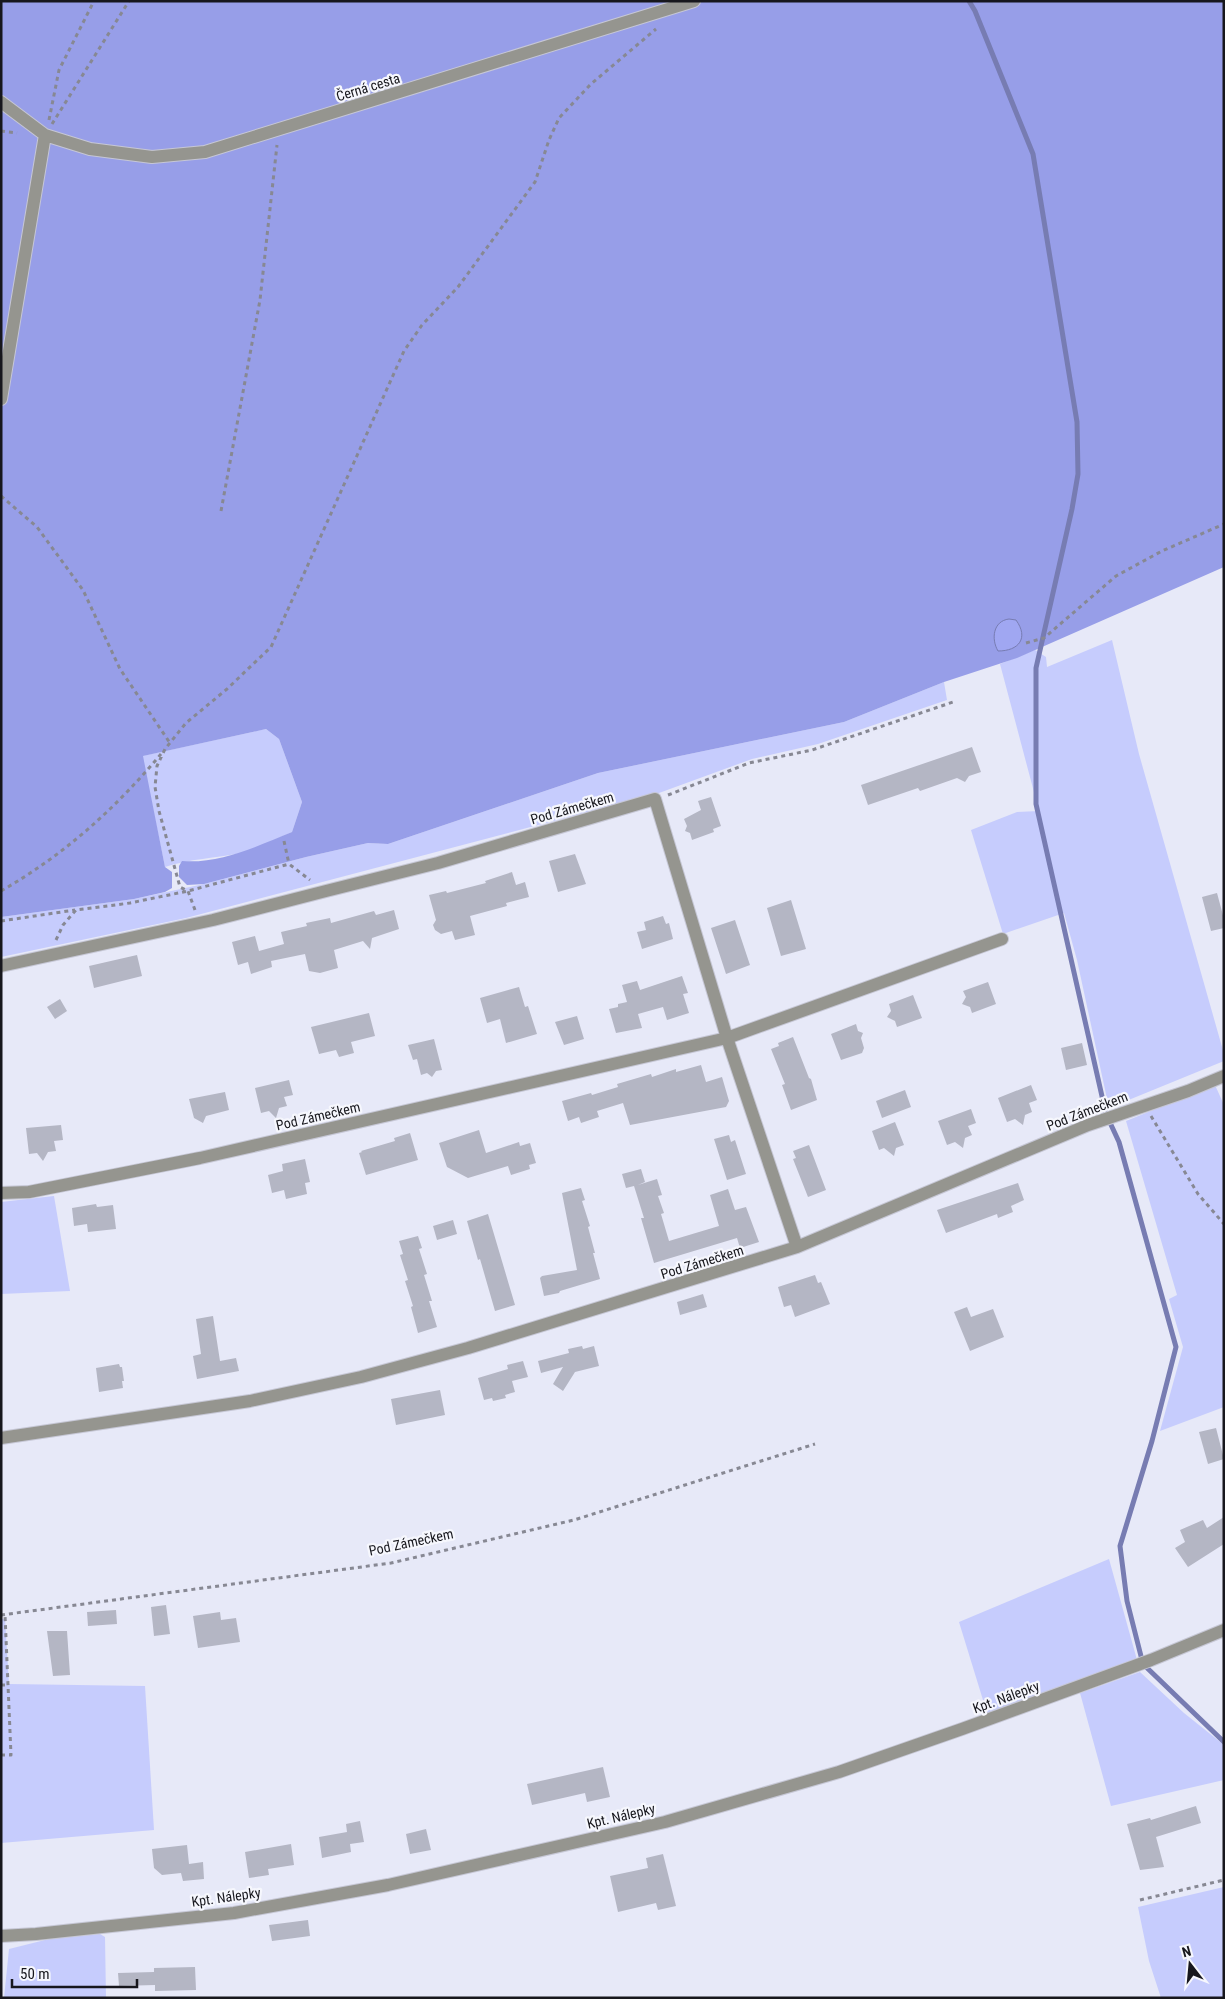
<svg xmlns="http://www.w3.org/2000/svg" width="1225" height="1999" font-family="'Roboto Condensed',sans-serif">
<style>
.green{fill:#c6ccfd}
.forest{fill:#979ee8}
.water{fill:#a0a7f2;stroke:#777cb2}
.lines{fill:none;stroke-linecap:round;stroke-linejoin:round}
.stream{stroke:#777cb2;stroke-width:5}
.building{fill:#b4b6c4}
.minor-casing{stroke:#c6c7d5;stroke-width:14}
.path{stroke:#878893;stroke-width:3;stroke-dasharray:4 4;stroke-linecap:butt}
.minor{stroke:#95958f;stroke-width:12}
.labels{text-anchor:middle;dominant-baseline:central;stroke-width:4.5;stroke-linejoin:round;paint-order:stroke}
.street-label{font-size:14px;fill:#17171d;stroke:#f6f7fd}
</style>
<rect width="100%" height="100%" fill="#e7e9f8"/>
<path class="green" d="M1112 640 1139 754 1224 1054V1061L1109 1108 1077 960 1064 913 1003 934 971 830 1017 812 1039 811 1000 664 1035 650 1046 657 1047 667Z
M944 682 947 700 818 744 752 759 659 793 186 918 1 957V917L134 899 204 884 306 857 368 843 388 844 598 773 844 722Z
M266 729 279 739 302 802 292 832C275 839 258 849 241 853 216 858 189 859 165 867L142 756Z
M1215 1085 1224 1105V1407L1160 1431 1183 1347 1169 1299 1177 1295 1126 1121Z
M54 1196 70 1291 1 1294V1202Z
M1109 1559 1137 1660 987 1713 959 1622Z
M1 1619H5L9 1684 145 1686 154 1830 1 1843Z
M1140 1672 1184 1713 1224 1745V1780L1111 1806 1080 1693Z
M1224 1887V1998H1161L1149 1961 1138 1907Z
M100 1934 105 1937 106 1998H4L9 1949 49 1939Z"/>
<path class="forest" d="M1 1H1224V567L1017 658 944 682 844 722 598 773 388 844 368 843 306 857 204 884 187 885 179 877V866L182 861C219 864 258 846 292 832L302 802 279 739 266 729 143 756 165 867 172 872V888L165 892 134 899 1 917Z"/>
<path class="water" d="M1009 619 1016 620C1029 638 1019 651 998 651 991 639 993 621 1009 619Z"/>
<g class="lines">
<path class="stream" d="M969 1 975 11 1033 154 1077 422 1078 474 1072 509 1036 668V804L1106 1114 1119 1142 1176 1347 1152 1441 1120 1546 1127 1601 1143 1664 1224 1742"/>
</g>
<path class="building" d="M972 747 981 772 969 776 965 782 957 778 920 791 918 788 868 805 861 785Z
M711 797 721 826 713 829 714 832 692 840 690 833 685 831 687 826 684 819 701 810 698 801Z
M575 854 586 884 558 892 549 861Z
M512 872 516 885 525 882 529 897 506 903 507 906 470 916 475 935 455 940 452 931 441 934 435 930 433 925 436 920 429 895 446 891 447 893 486 883 485 881Z
M1217 893 1224 919V928L1211 931 1202 897Z
M791 900 806 949 781 956 767 908Z
M394 910 399 929 372 938 370 949 363 941 334 950 338 968 320 973 309 971 305 954 271 961 272 967 251 974 248 962 238 965 232 942 255 936 259 951 284 944 281 932 307 926 306 923 330 918 331 923 374 911 376 915Z
M663 916 666 924 669 923 673 939 642 949 637 932 646 930 644 922Z
M735 920 750 965 726 974 711 928Z
M137 955 142 976 94 988 89 966Z
M682 976 688 993 683 994 689 1013 667 1020 663 1007 638 1014 642 1028 616 1033 609 1009 618 1007V1004L627 1002 622 985 637 981 640 990Z
M988 982 996 1004 972 1013 970 1007 962 1004 966 997 963 991Z
M519 987 525 1007 528 1006 537 1034 506 1043 500 1019 487 1023 480 998Z
M913 995 922 1018 897 1027 895 1021 887 1017 891 1011 889 1004Z
M60 999 67 1011 55 1019 47 1007Z
M369 1013 375 1036 351 1042 354 1053 339 1057 336 1050 319 1054 311 1027Z
M577 1016 584 1039 564 1045 555 1022Z
M856 1024 858 1031 863 1033 861 1038 864 1048 862 1053 841 1060 831 1034Z
M793 1037 809 1078 811 1079 817 1100 791 1110 782 1085 785 1084 771 1049 779 1046 778 1043Z
M434 1039 442 1070 436 1071 432 1077 427 1073 421 1075 417 1059 413 1060 408 1045Z
M1082 1043 1087 1065 1066 1070 1061 1048Z
M701 1065 706 1082 722 1077 729 1101 726 1107 630 1125 623 1103 597 1111 599 1117 581 1123 579 1117 568 1121 562 1101 591 1093 592 1095 618 1087 617 1084 651 1074 652 1077 676 1069V1072Z
M289 1080 293 1095 284 1097 287 1106 279 1108 276 1118 269 1111 261 1113 255 1088Z
M1031 1085 1037 1100 1029 1103 1032 1112 1025 1115 1023 1125 1015 1119 1007 1122 998 1098Z
M905 1090 911 1107 882 1118 876 1101Z
M225 1092 229 1110 206 1116 203 1123 194 1118 189 1099Z
M971 1109 976 1123 968 1126 972 1135 965 1138 963 1148 955 1142 947 1145 938 1121Z
M895 1122 904 1145 896 1148 894 1156 884 1148 879 1150 872 1131Z
M61 1125 63 1140 54 1141 56 1151 48 1152 43 1161 37 1153 29 1154 26 1128Z
M479 1130 486 1153 519 1142 520 1146 530 1143 536 1163 529 1165 530 1169 511 1175 508 1166 468 1178 447 1167 439 1143Z
M410 1133 418 1160 366 1175 359 1153 362 1152 361 1151 395 1141 394 1138Z
M729 1135 731 1142 735 1140 746 1174 727 1180 714 1139Z
M809 1145 826 1190 808 1197 793 1159 796 1158 793 1151Z
M305 1159 310 1182 305 1183 307 1194 286 1199 284 1190 272 1193 268 1175 283 1171 282 1164Z
M641 1169 645 1182 638 1185 657 1179 662 1195 658 1196 664 1213 661 1214 669 1241 719 1226 710 1195 728 1189 735 1210 746 1207 759 1242 740 1248 737 1238 654 1263 641 1218H644L634 1186 626 1188 622 1174Z
M1018 1183 1024 1200 1011 1206 1013 1212 998 1218 997 1214 946 1233 937 1210Z
M581 1188 585 1200 582 1201 590 1226 588 1227 595 1253H593L600 1279 560 1291 559 1293 544 1296 540 1278 542 1276 577 1270 562 1193Z
M96 1204 97 1207 113 1205 116 1229 88 1232 87 1224 74 1226 72 1208Z
M488 1214 515 1305 495 1311 480 1259 478 1260 467 1221Z
M453 1220 457 1234 437 1240 433 1226Z
M418 1236 422 1248 419 1249 427 1274 424 1275 432 1301H429L437 1327 418 1333 411 1307 413 1306 405 1281 408 1280 400 1255 403 1254 399 1241Z
M815 1275 818 1283 821 1282 830 1304 795 1317 791 1305 784 1307 778 1287Z
M703 1294 707 1307 680 1315 677 1302Z
M967 1307 971 1317 993 1309 1004 1337 970 1351 954 1312Z
M213 1316 220 1361 236 1358 239 1371 197 1379 193 1356 201 1354 196 1319Z
M582 1346 583 1349 594 1346 599 1366 575 1372 563 1391 553 1384 563 1367 541 1373 538 1361 569 1353 568 1349Z
M523 1361 528 1377 512 1381 515 1392 505 1395 506 1398 493 1401 492 1398 484 1400 478 1378 508 1369 507 1365Z
M119 1364 120 1367H122L124 1381H122L123 1388 99 1392 96 1368Z
M440 1390 445 1415 396 1425 391 1399Z
M1216 1428 1224 1459 1208 1464 1199 1432Z
M1224 1517V1544L1188 1567 1175 1548 1185 1542 1180 1530 1203 1520 1207 1528Z
M166 1605 170 1634 154 1636 151 1607Z
M116 1610 117 1624 88 1626 87 1612Z
M220 1612 221 1620 236 1618 240 1642 198 1648 193 1616Z
M47 1631H67L70 1675 53 1676Z
M603 1767 610 1797 587 1802 585 1793 532 1805 527 1784Z
M1196 1806 1201 1823 1156 1837 1164 1867 1140 1870 1127 1824 1150 1818 1151 1820Z
M360 1821 364 1842 350 1844 351 1852 322 1858 319 1837 347 1832 346 1824Z
M426 1829 431 1850 410 1854 406 1834Z
M291 1844 294 1865 268 1869 269 1875 249 1878 245 1852Z
M187 1845 189 1864 203 1862 204 1879 183 1881 181 1873 162 1875 154 1868 152 1849Z
M663 1854 676 1906 658 1910 656 1903 618 1912 610 1876 648 1868 646 1858Z
M308 1920 310 1936 272 1941 269 1925Z
M195 1967 196 1990 155 1991V1985L119 1986 118 1973 154 1972V1968Z"/>
<g class="lines">
<g class="minor-casing">
<path id="minor" d="M1 102 45 135 90 149 152 157 205 152 694 1
M1 399 45 135
M1 966 213 920 326 891 438 863 655 799 727 1038 797 1247
M1 1193 29 1192 200 1158 727 1038 1002 939
M1 1438 250 1401 361 1377 468 1348 797 1247 1088 1125 1188 1091 1224 1076
M1 1936 36 1934 234 1913 388 1885 665 1822 839 1772 962 1729 1151 1660 1224 1630"/>
</g>
<path class="path" d="M49 120 59 70 94 1
M52 124 129 1
M1 131 17 133
M1 496 37 527 83 590 120 669 170 743
M221 511 260 300 277 145
M1026 643 1044 638 1116 576 1162 551 1224 524
M668 795 749 763 812 750 956 701
M284 841 289 864
M1 891C64 855 115 809 161 754
M195 910 188 891 180 887 159 811 155 787 157 766 165 749 186 723 227 689 271 647 404 351 422 325 458 287 535 182 549 140 559 118 591 84 656 29
M1 921 75 910
M56 940 63 925 76 910 130 903 188 891 289 864 310 880
M1151 1116 1198 1194 1224 1224
M1 1615 391 1563 574 1520 815 1444
M1 1685H8
M1 1755H11L5 1615
M1140 1900 1224 1880"/>
<use href="#minor" class="minor"/>
</g>
<g class="labels">
<g class="street-label">
<text transform="translate(368 87) rotate(-17)">Černá cesta</text>
<text transform="translate(572 808) rotate(-16)">Pod Zámečkem</text>
<text transform="translate(1087 1111) rotate(-21)">Pod Zámečkem</text>
<text transform="translate(318 1116) rotate(-13)">Pod Zámečkem</text>
<text transform="translate(702 1262) rotate(-17)">Pod Zámečkem</text>
<text transform="translate(411 1542) rotate(-12)">Pod Zámečkem</text>
<text transform="translate(1006 1697) rotate(-20)">Kpt. Nálepky</text>
<text transform="translate(621 1816) rotate(-13)">Kpt. Nálepky</text>
<text transform="translate(226 1897) rotate(-8)">Kpt. Nálepky</text>
</g>
</g>
<rect width="1225" height="1999" fill="none" stroke="#17171d" stroke-width="5"/>
<g transform="translate(1190 1964) rotate(344)" stroke="#f6f7fd" stroke-width="4" paint-order="stroke">
<path d="M0-4L9 19L0 12L-9 19Z" fill="#17171d"/>
<text y="-8" font-size="14" font-weight="bold" text-anchor="middle" fill="#17171d">N</text>
</g>
<path d="M12 1979v8h125v-8" fill="none" stroke="#17171d" stroke-width="2.5"/>
<text x="20" y="1979" font-size="15" fill="#17171d" stroke="#f6f7fd" stroke-width="4" paint-order="stroke">50 m</text>
</svg>
